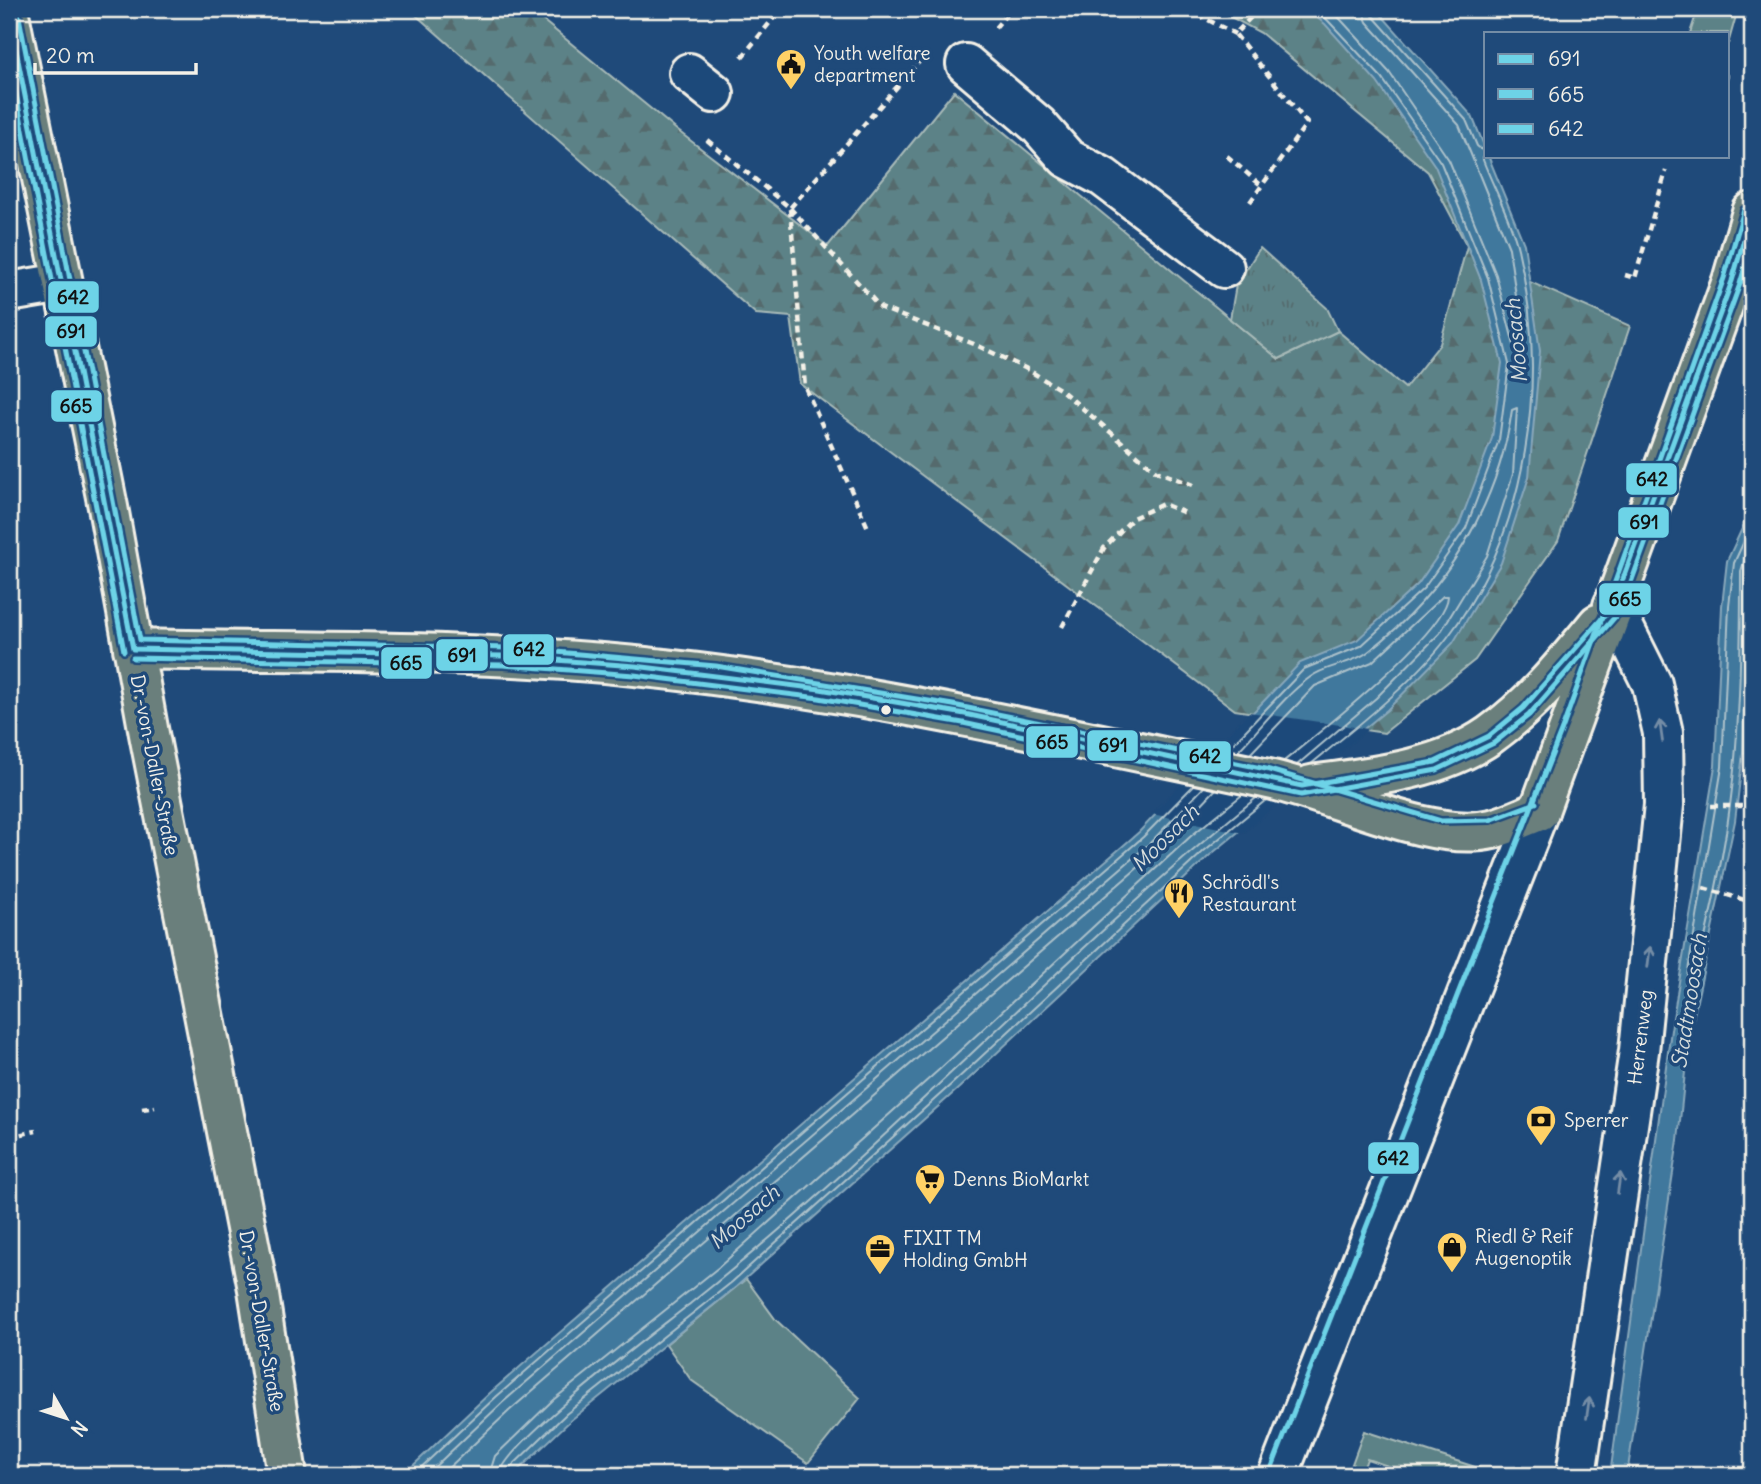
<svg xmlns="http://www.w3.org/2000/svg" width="1761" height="1484" font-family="Delius,sans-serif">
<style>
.green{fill:#5c8287;stroke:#a8bab8;stroke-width:2}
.forest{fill:url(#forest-firs);stroke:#a8bab8;stroke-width:2}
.park{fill:url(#park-tufts);stroke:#a8bab8;stroke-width:2}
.water{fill:#41789d;stroke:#89a8bb;stroke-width:2}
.pier{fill:#1f4a7a}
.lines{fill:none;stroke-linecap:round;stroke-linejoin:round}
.shore{stroke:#acc1ca;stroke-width:2}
.minor-casing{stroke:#f4f1e8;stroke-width:44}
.major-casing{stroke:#f4f1e8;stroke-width:44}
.path{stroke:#f4f1e8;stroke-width:4.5;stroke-dasharray:7 5;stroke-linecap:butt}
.minor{stroke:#1f4a7a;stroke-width:38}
.major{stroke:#6b7f7c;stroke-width:38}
.bus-1-casing{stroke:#1f4a7a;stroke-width:10}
.bus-2-casing{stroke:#1f4a7a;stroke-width:10}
.bus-3-casing{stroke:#1f4a7a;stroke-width:10}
.bus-1{stroke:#6dd3e7;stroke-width:5}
.bus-2{stroke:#6dd3e7;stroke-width:5}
.bus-3{stroke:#6dd3e7;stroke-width:5}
.oneway{stroke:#748da6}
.bus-dot{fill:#f4f1e8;stroke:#1f4a7a;stroke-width:2.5}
.labels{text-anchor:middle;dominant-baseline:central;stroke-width:7;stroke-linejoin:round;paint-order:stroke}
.poi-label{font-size:19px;fill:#f4f1e8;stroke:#1f4a7a;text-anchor:start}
.street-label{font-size:19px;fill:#f4f1e8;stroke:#1f4a7a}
.water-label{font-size:21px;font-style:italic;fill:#d9dfdd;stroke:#1f4a7a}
.line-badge{stroke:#1f4a7a;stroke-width:2.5}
.pale-badge-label{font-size:19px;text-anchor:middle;font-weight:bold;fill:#111}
</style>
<defs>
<pattern id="forest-firs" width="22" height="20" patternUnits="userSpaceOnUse" patternTransform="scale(1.75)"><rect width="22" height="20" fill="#5c8287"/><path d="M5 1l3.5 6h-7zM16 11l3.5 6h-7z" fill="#546b6d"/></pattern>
<pattern id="park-tufts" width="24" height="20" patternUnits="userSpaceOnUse" patternTransform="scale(1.75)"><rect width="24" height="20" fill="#5c8287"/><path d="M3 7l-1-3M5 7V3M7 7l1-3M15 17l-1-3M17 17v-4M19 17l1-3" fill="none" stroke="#546b6d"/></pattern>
</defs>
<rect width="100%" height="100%" fill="#1f4a7a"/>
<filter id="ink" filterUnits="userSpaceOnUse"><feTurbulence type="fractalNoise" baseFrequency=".0143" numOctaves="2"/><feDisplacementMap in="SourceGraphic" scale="14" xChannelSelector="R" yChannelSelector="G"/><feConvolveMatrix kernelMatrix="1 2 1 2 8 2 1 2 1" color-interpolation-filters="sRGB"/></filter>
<g filter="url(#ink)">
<path class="green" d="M1698 9H1738L1728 44V33H1690Z
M1748 584 1752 585V755L1743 753Z
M746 1279 776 1320 860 1398 808 1463 691 1380 666 1344Z
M1364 1431 1500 1475H1415L1367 1459 1361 1475H1348Z"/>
<path class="forest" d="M409 9H529L678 131 828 246 954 91 1279 359 1338 331 1405 388 1440 344 1467 246 1428 172 1261 33 1216 9H1362L1503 270 1630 326 1558 541 1475 660 1384 733 1235 710 800 384 791 317 756 314Z"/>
<path class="park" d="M1260 248 1327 308 1338 331 1279 359 1230 319 1236 285Z"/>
<path class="water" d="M1306 9H1376L1472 116 1524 244 1540 351 1529 477 1501 563 1453 643 1387 710 1209 856 959 1088 736 1287 571 1420 513 1475H403L491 1392 1139 832 1300 663 1357 640 1418 584 1459 525 1492 438 1502 363 1481 280 1435 166 1377 82 1325 24Z
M1752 507 1743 753 1735 821 1688 1043 1678 1140 1627 1475H1610L1671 1030 1715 766 1722 606 1727 561Z"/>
<path class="pier" d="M1249 712 1368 729 1243 833 1152 814Z"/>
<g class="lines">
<path class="shore" d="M1331 9 1389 72 1449 160 1496 275 1517 357 1522 359 1524 351 1509 248 1459 125 1367 22 1362 9
M1752 524 1734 563 1729 606 1722 767 1683 1001 1686 1005 1690 1002C1704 942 1719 881 1728 820 1740 738 1741 653 1741 571L1744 562 1752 560
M1228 749 1304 669 1361 646 1424 588 1466 528 1499 440 1509 364 1488 278 1441 163 1382 78 1317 9
M1238 751C1261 728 1283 697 1309 678 1325 665 1351 665 1368 652 1445 593 1498 506 1512 410L1517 408 1513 474 1487 556 1440 633 1376 698 1297 765
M1250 754 1315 686 1372 662 1443 596H1448C1447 632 1315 736 1284 761
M1311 764C1355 728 1413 683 1447 638 1529 531 1549 378 1518 249 1511 219 1494 189 1483 160V151L1477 146 1466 120 1373 16 1371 9
M413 1475 496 1397 1143 837 1194 785
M426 1475 502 1403 1149 844 1204 787
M441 1475 509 1411 1156 852 1216 789
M489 1475 495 1456 553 1400 719 1267 941 1068 1191 836 1242 795
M500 1475C501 1446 660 1328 691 1303 889 1146 1059 957 1256 798
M508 1475 511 1467 566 1414 732 1282 954 1082 1204 851 1266 800"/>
<g class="minor-casing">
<path id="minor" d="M966 64 1038 125 1067 158 1103 177 1224 268
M689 73 714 93
M9 292 62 283
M1278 1475 1539 811
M1576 1475 1639 1051 1664 805 1663 733 1652 684 1613 606"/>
</g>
<g class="major-casing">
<path id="major" d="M9 14 108 507 149 734 258 1289 287 1475
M133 649C300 653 469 649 635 666 848 687 1055 735 1264 778 1330 791 1430 844 1492 829 1508 825 1524 817 1539 811L1732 281 1752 212
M1311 785C1371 777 1440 770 1490 735 1532 705 1565 664 1598 624"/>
</g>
<path class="path" d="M1187 9 1235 34
M995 28 1011 9
M898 47 917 62
M742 57 781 9
M1728 76H1729
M707 140 790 208 919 62
M1227 156 1262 186
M1250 202 1307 123 1235 34 1252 16
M790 208 881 308 974 344 1025 368 1061 390 1156 471 1193 485
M790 209 805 387 869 530
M1625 275 1635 278 1666 171
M1062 627 1104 548 1133 518 1163 504 1188 514
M1711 806H1752
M1703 888 1752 902
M142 1109 155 1107
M9 1137 36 1131"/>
<use href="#minor" class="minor"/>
<use href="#major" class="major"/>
<g class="bus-1-casing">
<path id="bus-1" d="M9 14 133 649
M133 649 503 656 635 666 820 689 965 714 1302 786 1435 762 1489 736 1523 708 1613 606 1732 281 1752 212"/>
</g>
<g class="bus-2-casing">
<path id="bus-2" d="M9 58 124 651
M133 658 503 665 634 675 819 698 963 723 1301 795 1437 770 1494 743 1529 715 1621 610 1740 284 1752 243"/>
</g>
<g class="bus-3-casing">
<path id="bus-3" d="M18 12 140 640 510 648 716 666 953 705 1266 769 1441 821 1490 820 1536 803
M1270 1472 1564 724 1724 278 1744 210"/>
</g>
<use href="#bus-1" class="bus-1"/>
<use href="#bus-2" class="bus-2"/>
<use href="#bus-3" class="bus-3"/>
</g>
<defs><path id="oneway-shaft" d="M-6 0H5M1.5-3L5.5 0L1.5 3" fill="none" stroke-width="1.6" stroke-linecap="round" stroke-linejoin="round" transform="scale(1.75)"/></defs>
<g class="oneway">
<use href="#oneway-shaft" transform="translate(1661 731) rotate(-98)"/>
<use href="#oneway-shaft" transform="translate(1649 957) rotate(-83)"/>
<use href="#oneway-shaft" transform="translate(1619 1183) rotate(-82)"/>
<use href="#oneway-shaft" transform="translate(1588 1408) rotate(-82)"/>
</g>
</g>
<defs>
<g id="civic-pin" transform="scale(1.575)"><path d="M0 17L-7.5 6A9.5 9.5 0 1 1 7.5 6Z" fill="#ffd166" stroke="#1f4a7a"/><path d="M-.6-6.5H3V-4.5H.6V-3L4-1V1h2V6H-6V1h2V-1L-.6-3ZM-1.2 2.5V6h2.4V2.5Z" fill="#111"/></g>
<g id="restaurant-pin" transform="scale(1.575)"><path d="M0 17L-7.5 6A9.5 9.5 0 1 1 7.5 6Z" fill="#ffd166" stroke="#1f4a7a"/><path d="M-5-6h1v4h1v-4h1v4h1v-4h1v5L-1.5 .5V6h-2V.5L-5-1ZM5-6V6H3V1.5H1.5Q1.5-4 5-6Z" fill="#111"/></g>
<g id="bank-pin" transform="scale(1.575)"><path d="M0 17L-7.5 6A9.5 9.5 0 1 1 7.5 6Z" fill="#ffd166" stroke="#1f4a7a"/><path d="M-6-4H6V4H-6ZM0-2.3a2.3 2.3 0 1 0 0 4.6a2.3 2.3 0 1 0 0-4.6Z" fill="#111"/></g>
<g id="supermarket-pin" transform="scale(1.575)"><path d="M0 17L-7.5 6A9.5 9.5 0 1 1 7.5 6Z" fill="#ffd166" stroke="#1f4a7a"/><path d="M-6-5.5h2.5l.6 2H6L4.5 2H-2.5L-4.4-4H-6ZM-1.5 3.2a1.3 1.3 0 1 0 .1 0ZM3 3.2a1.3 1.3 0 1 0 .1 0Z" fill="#111"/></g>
<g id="shop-pin" transform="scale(1.575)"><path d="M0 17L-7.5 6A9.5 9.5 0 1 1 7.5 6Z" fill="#ffd166" stroke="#1f4a7a"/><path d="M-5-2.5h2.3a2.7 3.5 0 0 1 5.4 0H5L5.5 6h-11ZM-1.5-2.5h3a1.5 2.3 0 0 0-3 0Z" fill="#111"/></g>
<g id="office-pin" transform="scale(1.575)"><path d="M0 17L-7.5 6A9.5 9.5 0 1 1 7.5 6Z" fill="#ffd166" stroke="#1f4a7a"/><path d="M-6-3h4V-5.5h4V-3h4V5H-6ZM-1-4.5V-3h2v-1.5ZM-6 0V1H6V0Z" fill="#111"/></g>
</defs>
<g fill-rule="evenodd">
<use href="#civic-pin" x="791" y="64"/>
<use href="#restaurant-pin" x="1179" y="893"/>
<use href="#bank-pin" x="1541" y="1120"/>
<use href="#supermarket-pin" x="930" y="1179"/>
<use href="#shop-pin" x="1452" y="1247"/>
<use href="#office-pin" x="880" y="1249"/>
</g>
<circle class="bus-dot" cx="886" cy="710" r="6"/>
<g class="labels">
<g class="poi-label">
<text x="814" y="53">Youth welfare<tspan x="814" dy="22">department</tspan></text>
<text x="1202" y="882">Schrödl's<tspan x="1202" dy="22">Restaurant</tspan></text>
<text x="1564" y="1120">Sperrer</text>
<text x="953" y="1179">Denns BioMarkt</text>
<text x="1475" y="1236">Riedl &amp; Reif<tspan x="1475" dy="22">Augenoptik</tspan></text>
<text x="903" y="1238">FIXIT TM<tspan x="903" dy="22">Holding GmbH</tspan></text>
</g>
<g class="street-label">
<text transform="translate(155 765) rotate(79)">Dr.-von-Daller-Straße</text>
<text transform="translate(1640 1037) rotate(-83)">Herrenweg</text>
<text transform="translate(262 1321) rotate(80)">Dr.-von-Daller-Straße</text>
</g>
<g class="water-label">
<text transform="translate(1516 341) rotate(-95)">Moosach</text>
<text transform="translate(1165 838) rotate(-45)">Moosach</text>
<text transform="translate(1689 1001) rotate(-81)">Stadtmoosach</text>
<text transform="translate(744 1217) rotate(-41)">Moosach</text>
</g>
</g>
<g class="line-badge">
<rect x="47" y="280" width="53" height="34" rx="7" fill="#6dd3e7"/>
<rect x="44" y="315" width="54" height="33" rx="7" fill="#6dd3e7"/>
<rect x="50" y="389" width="53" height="34" rx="7" fill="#6dd3e7"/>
<rect x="1625" y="462" width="53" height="34" rx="7" fill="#6dd3e7"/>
<rect x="1617" y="506" width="53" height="33" rx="7" fill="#6dd3e7"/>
<rect x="1598" y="582" width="54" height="34" rx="7" fill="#6dd3e7"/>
<rect x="502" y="633" width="53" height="33" rx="7" fill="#6dd3e7"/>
<rect x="435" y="638" width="54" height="34" rx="7" fill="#6dd3e7"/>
<rect x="380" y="646" width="53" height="34" rx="7" fill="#6dd3e7"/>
<rect x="1025" y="725" width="54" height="34" rx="7" fill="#6dd3e7"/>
<rect x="1086" y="729" width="53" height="33" rx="7" fill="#6dd3e7"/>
<rect x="1178" y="740" width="54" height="33" rx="7" fill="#6dd3e7"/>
<rect x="1367" y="1141" width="53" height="34" rx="7" fill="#6dd3e7"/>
</g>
<g class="pale-badge-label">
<text x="73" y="304">642</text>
<text x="71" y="338">691</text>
<text x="76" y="413">665</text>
<text x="1652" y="486">642</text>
<text x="1644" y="529">691</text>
<text x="1625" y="606">665</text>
<text x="529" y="656">642</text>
<text x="462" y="662">691</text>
<text x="406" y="670">665</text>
<text x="1052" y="749">665</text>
<text x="1113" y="752">691</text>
<text x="1205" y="763">642</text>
<text x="1393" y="1165">642</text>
</g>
<rect width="1761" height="1484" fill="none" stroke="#1f4a7a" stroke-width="35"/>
<rect x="18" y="18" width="1726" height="1449" fill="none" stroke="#f4f1e8" stroke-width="2.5" filter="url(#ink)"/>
<rect x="1484" y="32" width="245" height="126" fill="#1f4a7a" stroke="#748da6" stroke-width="2"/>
<rect x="1498" y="54" width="35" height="10" fill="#6dd3e7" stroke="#748da6" stroke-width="2"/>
<text x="1548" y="66" font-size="21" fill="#f4f1e8">691</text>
<rect x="1498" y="89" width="35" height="10" fill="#6dd3e7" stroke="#748da6" stroke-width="2"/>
<text x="1548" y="102" font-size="21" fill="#f4f1e8">665</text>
<rect x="1498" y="124" width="35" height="10" fill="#6dd3e7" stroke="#748da6" stroke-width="2"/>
<text x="1548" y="136" font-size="21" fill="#f4f1e8">642</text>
<g transform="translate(66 1418) rotate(129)" stroke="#1f4a7a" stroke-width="5" paint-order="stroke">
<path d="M0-5L12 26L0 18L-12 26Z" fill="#f4f1e8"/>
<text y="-10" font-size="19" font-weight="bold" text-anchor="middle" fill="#f4f1e8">N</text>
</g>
<path d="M35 63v10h161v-10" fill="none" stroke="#f4f1e8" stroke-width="3.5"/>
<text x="46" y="63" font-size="21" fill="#f4f1e8" stroke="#1f4a7a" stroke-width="5" paint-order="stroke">20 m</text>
</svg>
